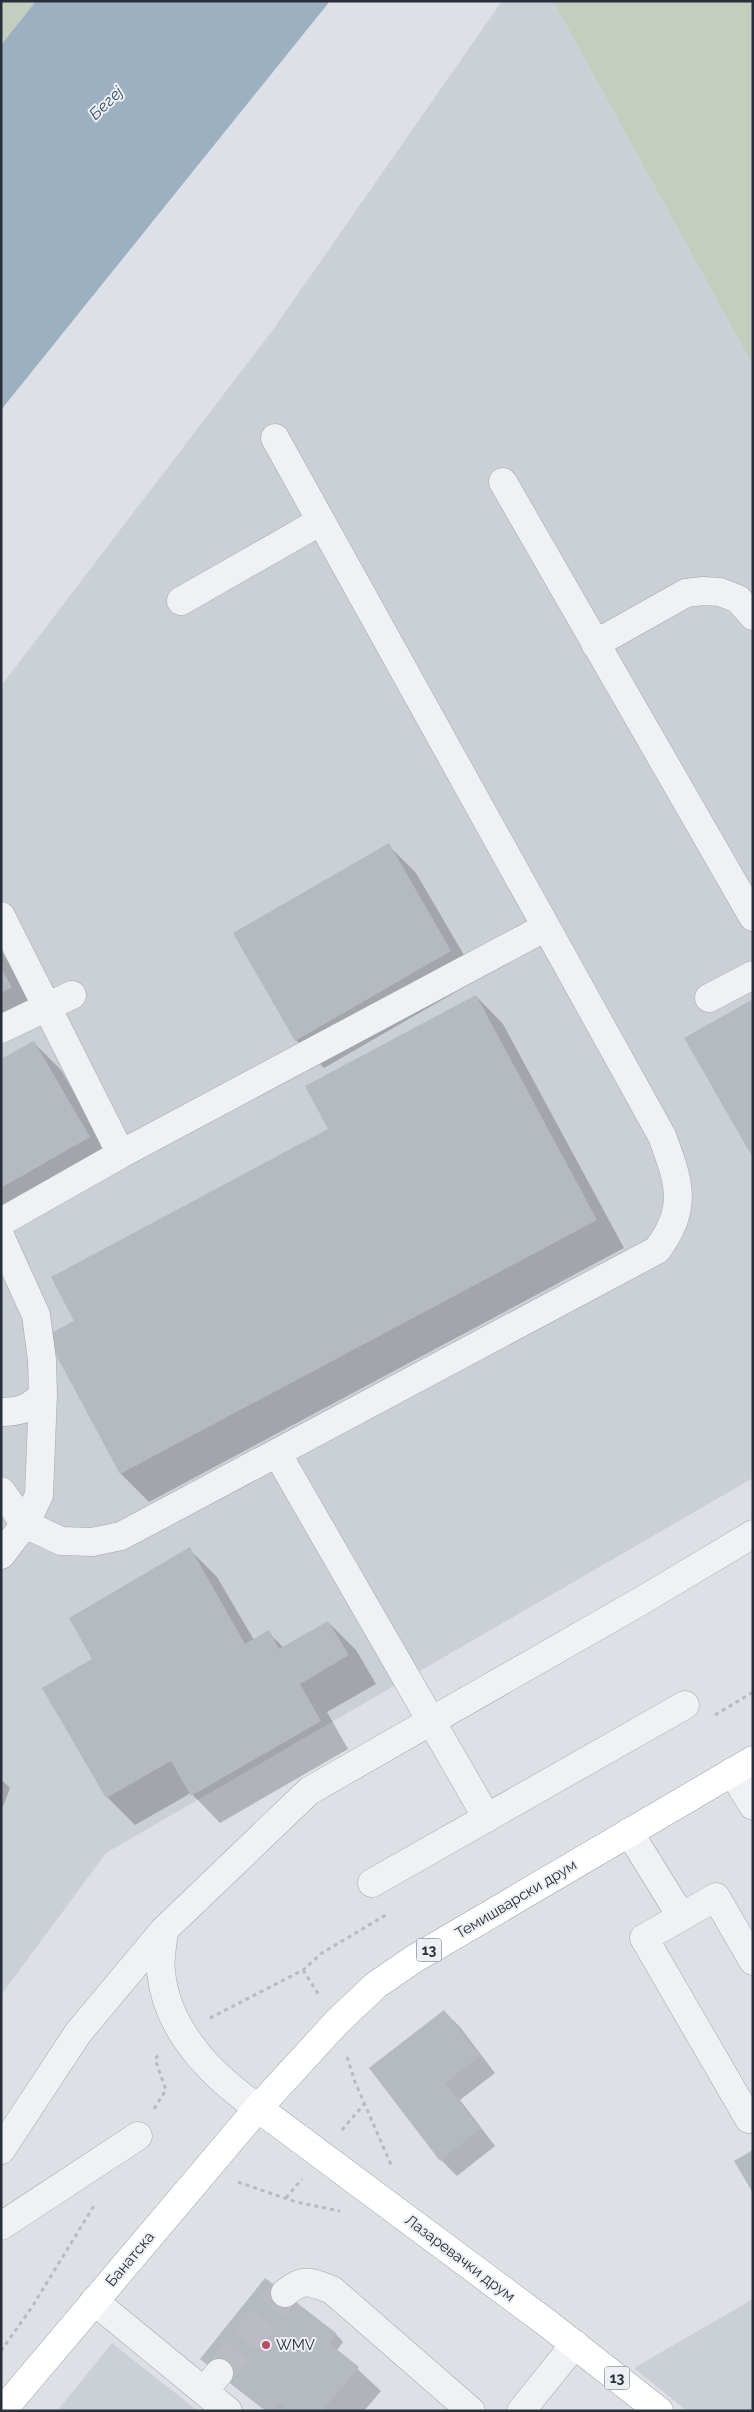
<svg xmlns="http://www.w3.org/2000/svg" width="754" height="2412" font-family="Raleway,sans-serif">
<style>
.built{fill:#cbd0d6}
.green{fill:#c3cebf}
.water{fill:#9bb0c1}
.shadow{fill:#0003}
.building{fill:#b5bac1}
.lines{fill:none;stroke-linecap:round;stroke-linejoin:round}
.minor-tunnel{stroke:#b9bdc3;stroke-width:28;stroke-dasharray:28 14;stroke-linecap:butt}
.minor-casing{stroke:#a3a7ae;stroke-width:29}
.major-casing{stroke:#9da6af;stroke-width:29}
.path{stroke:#b7bbc0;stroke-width:3;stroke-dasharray:4 4;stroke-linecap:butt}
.minor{stroke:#eff1f4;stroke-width:28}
.major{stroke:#fff;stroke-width:28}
.poi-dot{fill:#bd4e65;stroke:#eceff3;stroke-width:2}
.labels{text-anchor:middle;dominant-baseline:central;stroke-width:4;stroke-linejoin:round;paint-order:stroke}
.shield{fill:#eceff3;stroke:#636972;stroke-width:1}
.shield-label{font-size:14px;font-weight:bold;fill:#282f3a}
.street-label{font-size:15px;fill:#282f3a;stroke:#eceff3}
.poi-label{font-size:15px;fill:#282f3a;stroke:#eceff3;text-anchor:start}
.water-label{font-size:16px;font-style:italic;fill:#375069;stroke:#eceff3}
</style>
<rect width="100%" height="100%" fill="#dde0e5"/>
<path class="built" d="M502 1H553L753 366V1478L106 1853 1 1995V686L272 331Z
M753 2299V2411H687L634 2368Z
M112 2343 198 2411H57Z"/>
<path class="green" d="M1 1H36L1 45Z
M553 1H753V366Z"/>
<path class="water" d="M36 1H330L1 410V45Z"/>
<path class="shadow" d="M388 845 416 873 478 979 324 1068 296 1040 234 934Z
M1 950 39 1015 1 1037Z
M476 996 503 1024 624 1248 149 1502 121 1474 48 1337 76 1322 329 1130Z
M33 1042 61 1070 117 1166 1 1216V1061Z
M189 1549 217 1577 254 1640 268 1632 284 1648 328 1622 356 1650 376 1684 327 1712 348 1749 220 1823 191 1793 135 1825 107 1797 94 1659Z
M1 1779 10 1788 1 1812Z
M444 2011 460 2027 495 2073 460 2100 495 2146 457 2176 441 2160Z
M265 2279 336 2334 343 2342 337 2350 381 2391 364 2411H266L209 2367Z"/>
<path class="building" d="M389 843 451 951 295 1041 233 933Z
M1 968 12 987 1 993Z
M476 995 597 1220 120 1474 46 1336 74 1321 51 1277 328 1129 305 1086Z
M753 999V1158L684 1038Z
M34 1041 90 1137 1 1188V1059Z
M190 1547 245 1644 269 1630 279 1649 328 1621 349 1655 300 1684 321 1721 191 1796 171 1761 106 1798 42 1688 92 1659 69 1618Z
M444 2010 480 2056 445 2083 480 2129 440 2161 369 2068Z
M753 2150V2193L734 2161Z
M265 2278 336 2333 329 2343 359 2367 322 2411H288L279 2403 273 2411H266L200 2359Z"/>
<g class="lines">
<path class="minor-tunnel" d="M219 2373 285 2293"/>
<g class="minor-casing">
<path id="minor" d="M503 482 753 917
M181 601 321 521
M595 644 686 593 703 591 720 592 738 599 753 616
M1 916 121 1154
M709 998 753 975
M1 1029 72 995
M1 1222 121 1154 546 927
M1 1238 36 1315 42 1360 43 1394 39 1495 25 1524 1 1555
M1 1412C20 1412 31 1408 43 1394
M277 1453 487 1818
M1 1491 25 1524 61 1541 92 1542 121 1536 657 1250C689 1208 679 1182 662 1136L275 438
M732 1772 753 1806
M629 1832 681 1916
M372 1883 685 1705
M164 1930C163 1944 159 1959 161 1972 167 2031 212 2076 258 2108
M753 1961 716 1897 644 1938 749 2119 753 2116
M1 2150 78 2033 164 1930 309 1791 641 1601 753 1534
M1 2226 138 2136
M285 2293C304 2277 311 2282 332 2290L471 2411
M94 2301 228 2411
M204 2391 219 2373
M521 2411 575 2344"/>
</g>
<g class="major-casing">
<path id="major" d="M258 2108 547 2323 659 2411
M2 2411 258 2108 337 2022 376 1985 414 1959 753 1760"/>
</g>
<path class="path" d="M715 1715 753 1692
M303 1970 319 1995
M210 2018 303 1970 322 1953 389 1913
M347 2057 355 2082 392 2167
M154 2109 166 2090 155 2059 159 2055
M342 2130 364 2104
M238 2182 296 2202 340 2211
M286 2198 302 2179
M1 2351 32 2307 95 2204"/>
<use href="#minor" class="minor"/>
<use href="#major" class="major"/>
</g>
<circle class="poi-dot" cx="266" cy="2345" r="5"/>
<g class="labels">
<g class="shield">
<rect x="416.5" y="1938.5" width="25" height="23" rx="4"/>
<rect x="604.5" y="2366.5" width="25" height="23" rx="4"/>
</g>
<g class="shield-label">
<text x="429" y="1950">13</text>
<text x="617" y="2378">13</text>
</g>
<g class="street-label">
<text transform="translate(516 1899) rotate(-31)">Темишварски друм</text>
<text transform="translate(460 2258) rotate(37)">Лазаревачки друм</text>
<text transform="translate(130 2259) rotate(-50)">Банатска</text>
</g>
<g class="poi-label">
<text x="276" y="2345">WMV</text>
</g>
<g class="water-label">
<text transform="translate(106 103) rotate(-44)">Бегеј</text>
</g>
</g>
<rect width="754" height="2412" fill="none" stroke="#282f3a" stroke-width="5"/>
</svg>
